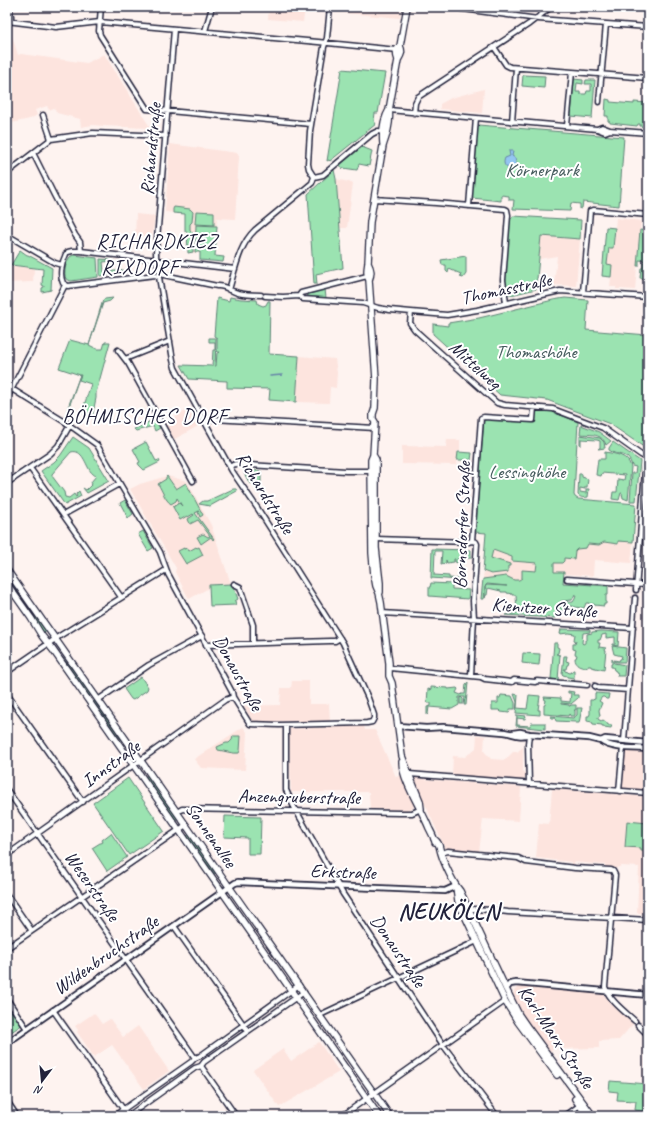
<svg xmlns="http://www.w3.org/2000/svg" width="655" height="1123" font-family="Caveat,sans-serif">
<style>
.built{fill:#fde4de}
.green{fill:#9be3b1;stroke:#5e8276}
.water{fill:#94c6f1;stroke:#6684a8}
.lines{fill:none;stroke-linecap:round;stroke-linejoin:round}
.stream{stroke:#6684a8;stroke-width:1.5}
.minor-tunnel{stroke:#d2c9cc;stroke-width:4;stroke-dasharray:4 2;stroke-linecap:butt}
.minor-casing{stroke:#22223b;stroke-width:7}
.tertiary-casing{stroke:#22223b;stroke-width:8}
.secondary-casing{stroke:#22223b;stroke-width:8}
.minor{stroke:#fff;stroke-width:4}
.tertiary{stroke:#fff;stroke-width:4.5}
.secondary{stroke:#fff;stroke-width:5.5}
.labels{text-anchor:middle;dominant-baseline:central;stroke-width:4;stroke-linejoin:round;paint-order:stroke}
.street-label{font-size:19px;fill:#22223b;stroke:#fff}
.park-label{font-size:19px;fill:#465c5e;stroke:#fff}
.neighbourhood-label{font-size:20px;letter-spacing:1px;fill:#22223b;stroke:#fff}
.district-label{font-size:23px;font-weight:bold;letter-spacing:1px;fill:#22223b;stroke:#fff}
</style>
<rect width="100%" height="100%" fill="#fef3f0"/>
<filter id="ink" filterUnits="userSpaceOnUse"><feTurbulence type="fractalNoise" baseFrequency=".025" numOctaves="2"/><feDisplacementMap in="SourceGraphic" scale="8" xChannelSelector="R" yChannelSelector="G"/><feConvolveMatrix kernelMatrix="1 2 1 2 8 2 1 2 1" color-interpolation-filters="sRGB"/></filter>
<g filter="url(#ink)">
<path class="built" d="M269 7H327L326 11 305 9 303 22 268 19Z
M333 7H401L400 18 333 12Z
M7 27H9L18 55 21 54 87 63 104 54 150 127 149 128 103 126 93 125 81 127 80 119 57 113 54 108 49 110 47 106 35 110 37 115 30 119 7 124Z
M484 89 482 113 440 109V104L451 98Z
M170 144 238 153 239 157 235 219 217 218 215 253H188L187 231H185V214L165 212Z
M336 179 353 183 347 228H340Z
M136 214 155 216 152 236H135Z
M616 218 641 221 635 290 620 289H616V287H610L612 265H607L609 248H613Z
M541 236 580 239 576 286 554 285 557 256 539 259Z
M7 265 34 268 33 282 7 283Z
M299 356 335 359 337 373 336 388 330 387 329 403 296 402Z
M191 408 200 425 173 440 164 423Z
M447 440H460V450L458 451 457 465 402 464V446L446 447Z
M167 476 187 481 211 525 231 584 209 585V588L189 599 175 572 176 568 130 489 140 484Z
M487 518 522 537 543 572 526 584 483 581Z
M618 541 633 542 631 563 594 560 593 576 553 573 554 555 569 542 599 544 604 542 617 543Z
M292 681H309V704H329L330 722 276 721 273 723 269 721H252L244 706 280 705 281 688H291Z
M364 726 365 730H375L396 777 402 775 414 803 413 808 407 810 370 809 369 792H291L289 729Z
M243 727 247 732 245 770 201 768 194 759Z
M477 735 485 736 484 751 491 759 505 760 513 752H517L523 747V771L526 775 525 779 521 780 452 775 453 756 465 757 476 748Z
M628 751 648 753V790L623 788 622 786 625 755 626 753Z
M416 776 422 777V779L521 787 519 821 483 819 479 852 445 848 428 811V809L425 805 414 780V778Z
M552 789 648 797V914L637 913 639 867 621 866 617 868 605 867V865L574 862 573 866 571 865V862L536 858 539 823 549 824Z
M518 987 602 994 605 996 611 1004 633 1024 619 1040 599 1041V1048L553 1049 549 1053 526 1021 512 996 515 990Z
M94 1013 102 1024 110 1019 123 1037 138 1026 169 1071 144 1089 112 1045 94 1057 77 1032 78 1030 75 1026Z
M319 1042 339 1072 279 1107 253 1070 283 1049 291 1061Z"/>
<path class="green" d="M342 69 385 73 378 113H375L374 121 376 124 330 161 329 160 327 161Z
M523 75 545 76 544 88 522 86Z
M574 79 583 80V84L577 83 576 92H580V94H586L587 91H591V84H585L586 80H595L592 118 571 116Z
M606 99 610 100V102L634 104V102L648 103V127L640 126V124H638L637 126 610 123V122L608 121V116H605Z
M478 125 624 137 619 206 583 202 582 208 580 209V204L571 203 570 211 513 209 514 200H509V196L501 195V201L472 198Z
M362 147 372 151 369 166 359 164 357 170 343 168V169L340 165Z
M334 170 336 179 343 268 316 274 317 284H314L308 194Z
M174 207 190 209 193 212 192 222 190 224V230L193 233V243L190 244V248H193V252L188 253 187 231H185V214L173 213V209Z
M196 211 214 212V225L195 224Z
M513 216 581 220 580 239 541 236 536 289 511 295 507 293 505 277 510 220Z
M196 225 217 226 215 256 224 257 223 262 200 260V252H195Z
M606 227 615 228 613 248H609L607 264 612 265 611 277 602 276Z
M640 230 648 231V261L639 260V266H637Z
M20 250 27 255H28L52 268 51 290 42 292V288L44 287V286L42 285 43 269 11 265Z
M75 255 97 258 98 277 71 281 66 279C63 273 66 260 71 256Z
M466 256V274L463 278 460 277 461 274 449 269 448 273 446 271V265H442L441 260Z
M100 259 113 260V261L103 262 104 272 126 270V273L100 276Z
M643 262 648 263V279L640 278 641 268H643Z
M325 289 326 298 310 297 307 295 309 293Z
M230 297 241 299 257 300 258 304 263 306 266 305 268 301H270L269 354 299 356 296 402 269 400 270 389 227 388V381L189 379 181 365 212 366 213 350H215V342H209V338H216L215 366H216L217 353H219L220 352H217V338L214 336 217 298 229 301Z
M113 298 110 301 103 303 89 345 97 349H103L105 342H110L96 393V398L92 418 82 412 91 384 79 380 81 375H80L68 410H67L80 375 59 368 70 340 89 345 103 300 105 299Z
M565 298 588 300 586 330 648 335V450L610 424 547 400 500 395 433 334V324L448 326V323L479 318 553 300Z
M538 410 551 411 578 422 574 495 575 497 578 499 636 504 633 542 618 541V544L604 542 599 545 588 544 586 548 577 549 575 551 574 559 564 558V561L562 563H554V572H564L563 583 608 586V595H606V604H604V606L594 605V604H589V603H586L584 608 573 607V606H567V605H564V609L561 611V614H559L561 603C564 600 569 603 573 602L575 599 576 594H575L572 600 561 601 558 607 557 614H555V618L505 615 517 613 516 595H512V594L507 593V592H501V591L488 588 487 595H486L485 598V588L486 585 507 586 487 584 485 587 484 599H481L483 579 506 576 514 580H519L522 578V570L536 571 537 563 512 561V557L493 550 491 558 510 564V566H508V572L491 574 483 571 486 533 475 532 484 419 535 422 536 412Z
M155 419 160 428 155 431 153 426 136 431 134 429Z
M581 425 599 432 611 441 606 445C602 433 591 435 580 434Z
M580 435 600 438 604 442 605 448 598 449 599 448H600V441L597 440 581 439V445H580Z
M73 437 89 448 109 481 87 493 83 488 86 490 92 484 91 482 96 476C95 476 91 472 91 472 85 464 83 449 71 452L52 474V476L64 492 65 497 69 498 74 494 76 497 77 496 76 494 79 491 81 496 65 505 41 471 54 462 60 456Z
M146 442 156 461 159 460 160 462 144 470 139 465 138 463 140 462 133 449Z
M613 442 640 461 636 501H630L632 473H635L636 467 632 466C628 451 619 457 609 450V448Z
M458 452 472 453 471 460H457Z
M605 452C616 454 628 455 631 467L628 500 623 498 622 493H621L619 500 612 499 613 492H617L618 479 624 480 625 475 602 473 601 476 596 475 598 459H605Z
M246 470 261 471V482H254L250 484 244 473Z
M579 474H582V477L588 479 587 487H585V489L580 488V492L586 493V489H589L588 497C584 498 581 498 578 495Z
M167 476 176 489 186 483 203 515 200 517 198 512 199 511 195 513 214 539 213 540 211 537 201 544 197 537 203 534 208 537 210 536 198 520 190 524 188 519 194 515 193 514 188 517 187 516 180 520 173 507 179 503 182 506 177 498 176 501 171 504C165 500 162 490 158 484L166 479V477Z
M233 489H236L237 491 210 506 199 504 203 501H207Z
M125 500 133 514 128 518 120 503Z
M143 531 153 548 148 551 138 534Z
M196 547 197 548 199 547 203 555 186 564 178 551 184 548V549L187 548 189 551Z
M432 549 471 550V558L457 559 464 562 462 564 455 562V559H454V562L447 563 446 560V563L441 564 442 551H435L434 575 449 576V578L460 579V580L431 578Z
M10 579 47 631 44 633 8 581Z
M431 583 452 584V589L469 590 468 599 429 596V587H430Z
M231 584 235 591 238 599 235 601 236 605 210 606 209 585Z
M561 629 590 630V632L583 633 582 643 583 644 585 643V640H587V634L592 633V632L601 631 619 632 618 646 612 645V644H615V637L606 638V634L602 635 600 640H598V643H600L599 647 606 648 605 650H606L604 670 591 667V666H587L586 667C580 666 575 665 575 658H576L577 655 575 654 576 650 573 649V644H575L576 641 574 640 575 634 568 633 560 634Z
M554 643H557V647L559 648 558 653 556 654 560 655 558 680 551 679Z
M612 646 626 648 625 662H615L614 660 619 661 620 659H621L622 656 614 654Z
M523 653 540 654 539 665 522 663Z
M61 656 75 672 91 694 89 696Z
M564 656H567L566 661 569 662 568 665H567L566 669H564L565 671 568 672 569 673 572 672 573 670H574V681L568 680V679V680L574 681V678L567 677V676L563 675 562 674Z
M612 659 614 663 625 665 624 676H617L618 673 616 672V671L614 670 613 667H611V664H612Z
M141 677 148 687 147 690 133 700 131 699 124 689Z
M468 682 466 705H464L465 697H461L463 699V704H460V698L461 697H459V705L452 709 429 707 428 714 427 715V707L431 706V703H427L428 689 431 690V687L448 688V689L457 688 458 689 456 693 461 695 462 694H465L466 684Z
M568 691 574 692 573 695H578V698L571 704 561 703V704L569 705V706H570L571 705H576V710H574L575 711V715L573 716H570V715L569 714 568 716 544 714V705H545L546 700H545L544 697 561 698V701L570 702 571 693H568Z
M595 693 609 694 608 699H606L604 697H602L599 701 602 703 599 710 600 716 598 717V719L601 721 603 720 606 722 608 725H612L611 728 604 727V726H602V725L593 724 592 722 587 721V716H589L590 714V700H593L594 699H595Z
M514 694 518 695 517 708 527 709 529 695 540 696 538 710H540V715L516 713 517 702Z
M501 695 512 696 515 703V709H510L509 713 501 712 499 710H492V703H498V698H500Z
M95 701 97 705 126 744H125L114 731 93 702Z
M577 708H582L579 723H576L575 722 556 721 555 718H551V716L573 718 577 715Z
M517 715 526 716 525 719 517 718V725L530 726 531 723H545V729L516 726Z
M233 736H241L240 751 239 753C233 754 225 751 218 750L217 747 226 743H229L232 740Z
M148 775 167 802V803L178 818 175 820 167 808 168 807H167L145 777Z
M128 778 164 831 129 855 93 803Z
M225 816 261 817 260 854H248V838L224 837Z
M627 821 648 823V851H641V848L625 847Z
M111 833 127 857 107 871 92 848 100 843H101L103 842 102 840Z
M189 834 216 873 215 874 199 853 187 836Z
M7 1002 23 1024 7 1035Z
M610 1081 648 1084V1112L635 1110 636 1101 617 1100 618 1092 609 1091Z"/>
<path class="water" d="M509 151H513L512 156 515 158 516 162 515 167 511 169V174H508L509 169C504 166 503 163 505 158L510 156Z"/>
<g class="lines">
<path class="stream" d="M270 376 282 375"/>
<path class="minor-tunnel" d="M635 598 636 590"/>
<g class="minor-casing">
<path id="minor" d="M9 7 11 16V21
M101 7 99 31 100 35 147 109 311 124
M448 7 538 19 648 27
M7 21 56 27 100 22 318 42 397 50
M174 29 156 252C156 260 157 271 164 275L217 286C225 285 230 291 238 293 246 295 254 295 261 295
M205 31 212 7
M494 47 506 65 510 67 648 78
M599 102 606 24
M389 110 597 129 605 132 610 130
M414 113 415 103 418 97 529 24 551 7
M43 115 51 139
M512 122 516 68
M567 126 572 72
M597 129 602 127 610 130 648 133
M33 153 54 195 75 235 80 242 81 251
M7 173 51 139 93 133 166 136
M314 177 309 169 308 164 310 131 324 47 327 38 330 7
M314 177 323 175 372 134 378 131 383 132
M374 199 436 203 505 209 507 210 508 215 503 280 506 303
M469 206 476 118
M7 235 55 263 62 265
M68 252 72 251H81L235 269
M229 290C235 270 239 245 255 230L312 183 314 177
M583 292 590 211 594 210 648 215
M265 296 283 297 299 296 301 293 367 276
M299 296 303 299 363 303 378 308 390 310 411 312 447 315 477 310 560 291 648 297
M411 312 410 323 415 330 497 403 505 405 553 409 603 428 641 455 648 459
M118 350 128 363 193 481
M125 359 170 341
M7 386 65 422 97 445 160 552 168 574 232 692 233 697 250 724 279 725 367 723 372 722 374 718V715L368 698 343 643 258 509 232 471 175 368 173 360 159 277 155 275 68 286 63 283C59 275 62 262 66 254
M7 398 65 285
M205 421 209 419H214L375 428
M231 466 235 464 346 471H371
M30 468 121 597
M7 483 50 454 58 446 70 425
M63 515 119 484
M376 539 468 542 472 541
M472 541 481 418 484 417 533 420 534 407
M567 579 648 585
M234 584 240 587 242 593 253 625V643
M636 590 646 458
M382 613 633 628
M206 645 330 641H335L340 638
M390 668 481 677 485 679 512 682 514 680 535 682 537 681 587 685
M7 672 61 635 166 570
M471 676 474 618 473 601 477 544 476 542 472 541
M595 686 599 688 628 690
M7 694 83 802
M98 700 149 665 202 636
M286 725V790L293 805 343 894 443 1045 497 1116
M624 741 635 598
M409 774 648 793
M529 784 528 744 529 734
M7 790 195 1058
M619 791 623 747
M177 812 182 809 400 813H412L421 809
M441 853 448 851 518 858 526 862 575 868 611 870 613 871 615 875 605 987C610 1001 624 1011 635 1021
M7 855 225 700 233 697
M7 895 32 931
M469 909H471L492 910 508 912 648 920
M174 926 248 1031
M7 948 186 825
M7 999 27 1029
M53 1010 128 1116
M320 1015 477 941
M638 1025 648 1035
M201 1066 236 1116
M7 1101 17 1116
M114 1116 191 1062 195 1058 200 1056 299 985
M128 1116 195 1068 201 1066 204 1062 304 992
M342 1116 505 1001
M565 1116 580 1105"/>
</g>
<g class="tertiary-casing">
<path id="tertiary" d="M398 726 426 728 443 727 504 732C513 733 520 738 529 734
M513 733 520 732 529 734 589 738 601 741 605 739 648 743
M601 741C611 749 634 748 648 749
M506 989 510 984 516 983 648 995
M7 1043 235 883 238 882 445 891 456 886"/>
</g>
<g class="secondary-casing">
<path id="secondary" d="M407 7 400 46C403 52 401 55 398 60L389 110C391 122 387 135 383 146L370 222 368 263C367 269 366 274 369 280L376 379 375 408 373 414V419L375 422 373 455 371 460V466L372 553 374 575 376 586 379 593 381 602 389 663V676L392 683 402 756 409 774 420 801 421 809
M398 60C396 55 395 50 400 46
M383 144C382 133 383 120 389 110
M368 263C371 269 372 273 369 280
M373 455 376 460V548L380 583V592
M7 570 390 1116
M7 584 31 618 42 636 53 650 379 1116
M402 762C402 780 422 810 429 828 431 832 434 837 435 842
M434 839C440 843 439 847 441 853 444 863 453 883 460 891L506 989 519 1015 528 1028 593 1116
M456 887 458 901 505 1001 518 1022 557 1075
M575 1099 587 1116"/>
</g>
<use href="#minor" class="minor"/>
<use href="#tertiary" class="tertiary"/>
<use href="#secondary" class="secondary"/>
</g>
</g>
<g class="labels">
<g class="street-label">
<text transform="translate(151 149) rotate(-85)">Richardstraße</text>
<text transform="translate(506 289) rotate(-12)">Thomasstraße</text>
<text transform="translate(475 365) rotate(42)">Mittelweg</text>
<text transform="translate(265 493) rotate(58)">Richardstraße</text>
<text transform="translate(462 525) rotate(-88)">Bornsdorfer Straße</text>
<text transform="translate(544 608) rotate(4)">Kienitzer Straße</text>
<text transform="translate(238 673) rotate(61)">Donaustraße</text>
<text transform="translate(111 764) rotate(-36)">Innstraße</text>
<text transform="translate(299 797) rotate(1)">Anzengruberstraße</text>
<text transform="translate(211 835) rotate(55)">Sonnenallee</text>
<text transform="translate(343 872) rotate(2)">Erkstraße</text>
<text transform="translate(92 886) rotate(55)">Weserstraße</text>
<text transform="translate(398 951) rotate(56)">Donaustraße</text>
<text transform="translate(106 955) rotate(-35)">Wildenbruchstraße</text>
<text transform="translate(556 1037) rotate(56)">Karl-Marx-Straße</text>
</g>
<g class="park-label">
<text x="542" y="170">Körnerpark</text>
<text x="536" y="352">Thomashöhe</text>
<text x="527" y="472">Lessinghöhe</text>
</g>
<g class="neighbourhood-label">
<text x="157" y="241">RICHARDKIEZ</text>
<text x="140" y="267">RIXDORF</text>
<text x="145" y="416">BÖHMISCHES DORF</text>
</g>
<g class="district-label">
<text x="449" y="911">NEUKÖLLN</text>
</g>
</g>
<rect width="655" height="1123" fill="none" stroke="#fff" stroke-width="24"/>
<rect x="12" y="12" width="631" height="1099" fill="none" stroke="#22223b" stroke-width="1.5" filter="url(#ink)"/>
<g transform="translate(42 1081) rotate(196)" stroke="#ffffff" stroke-width="3" paint-order="stroke">
<path d="M0-3L7 15L0 10L-7 15Z" fill="#22223b"/>
<text y="-6" font-size="11" font-weight="bold" text-anchor="middle" fill="#22223b">N</text>
</g>
</svg>
